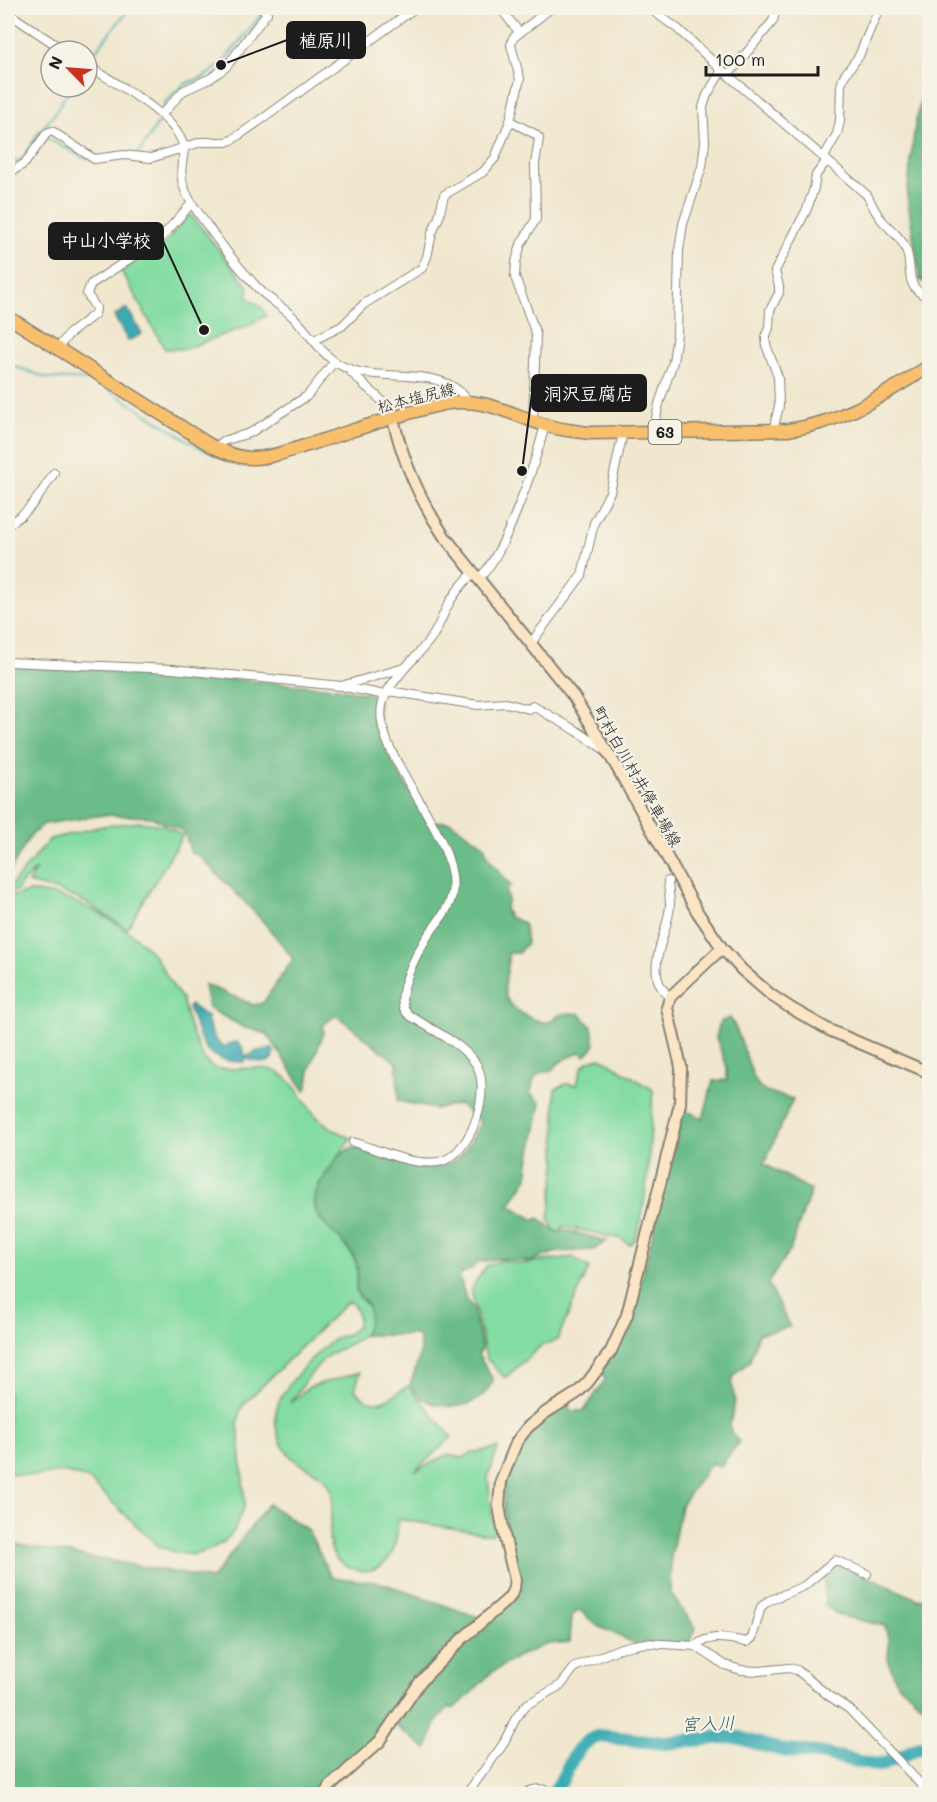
<svg xmlns="http://www.w3.org/2000/svg" width="937" height="1802" font-family="Mali,'Klee One',sans-serif">
<style>
.green{fill:#83dca2;stroke:#507c5f;stroke-width:1.5}
.forest{fill:#6abc88;stroke:#436c52;stroke-width:1.5}
.water{fill:#3aabb3;stroke:#2b6468;stroke-width:1.5}
.lines{fill:none;stroke-linecap:round;stroke-linejoin:round}
.stream{stroke:#3aabb3;stroke-width:2}
.river{stroke:#3aabb3;stroke-width:14}
.street-casing{stroke:#868275;stroke-width:10}
.secondary-casing{stroke:#868275;stroke-width:14}
.primary-casing{stroke:#868275;stroke-width:15}
.street{stroke:#fff;stroke-width:8}
.secondary{stroke:#fce5c4;stroke-width:10}
.primary{stroke:#f8bf6c;stroke-width:12}
.labels{text-anchor:middle;dominant-baseline:central;stroke-width:4.5;stroke-linejoin:round;paint-order:stroke}
.shield{fill:#f7f3e8;stroke:#5e5c59;stroke-width:1.5}
.shield-label{font-size:15px;font-weight:bold;fill:#1c1c1c}
.street-label{font-size:16px;fill:#1c1c1c;stroke:#f7f3e8}
.water-label{font-size:18px;font-style:italic;fill:#2a5c60;stroke:#f7f3e8}
.leader{fill:none;stroke:#1c1c1c;stroke-width:2}
.callout-dot{fill:#1c1c1c;stroke:#f7f3e8;stroke-width:2}
.callout{fill:#1c1c1c;stroke:#1c1c1c;stroke-width:2}
.callout-label{font-size:18px;text-anchor:middle;font-weight:bold;fill:#fff}
</style>
<rect width="100%" height="100%" fill="#f7f3e8"/>
<filter id="ink" filterUnits="userSpaceOnUse"><feTurbulence type="fractalNoise" baseFrequency=".0167" numOctaves="2"/><feDisplacementMap in="SourceGraphic" scale="12" xChannelSelector="R" yChannelSelector="G"/><feConvolveMatrix kernelMatrix="1 2 1 2 8 2 1 2 1" color-interpolation-filters="sRGB"/></filter>
<filter id="wash" filterUnits="userSpaceOnUse"><feTurbulence type="fractalNoise" baseFrequency=".008" numOctaves="4" result="noise"/><feDisplacementMap in="SourceGraphic" scale="24" xChannelSelector="R" yChannelSelector="G"/><feGaussianBlur stdDeviation="1.35" result="paint"/><feColorMatrix in="noise" values="0 0 0 0 0 0 0 0 0 0 0 0 0 0 0 0 0 1.4 0 .05"/><feComposite in="paint" operator="in"/></filter>
<g filter="url(#wash)">
<rect width="100%" height="100%" fill="#f0e7ce"/>
<path class="green" d="M188 215 192 216 249 288 247 297 262 308 266 316 247 326 185 349H165L121 271 165 243Z
M140 822 163 825 183 835 127 929 85 902 59 891 28 883 36 869 20 885 18 890 8 893V889L50 839 103 826Z
M30 892C68 892 126 924 151 952 164 966 169 985 182 998 185 1013 198 1057 210 1065 225 1076 259 1060 281 1074 295 1083 301 1097 310 1109 321 1123 336 1132 351 1138L319 1184V1218C331 1231 355 1251 357 1268 358 1276 355 1284 356 1291 359 1301 374 1306 369 1323 364 1345 338 1345 324 1359 311 1371 301 1389 290 1403L309 1387 360 1372 355 1390C375 1413 388 1399 408 1386L452 1437 415 1471 447 1455 463 1458 471 1453 498 1448 488 1477 494 1531 492 1535 398 1519C397 1532 397 1547 389 1558 383 1566 375 1570 366 1571 356 1571 348 1568 340 1562 315 1541 344 1503 326 1480 319 1472 308 1468 299 1463 281 1452 272 1428 277 1407 282 1388 315 1353 332 1341 341 1335 351 1335 358 1325 358 1314 358 1309 350 1302L346 1303 244 1404 239 1413 238 1424 245 1504 234 1531 223 1543 206 1551 192 1555 176 1553 157 1545 88 1479 64 1472 33 1476 8 1473V897Z
M599 1058 605 1060 653 1090C651 1116 648 1233 630 1245L621 1239 563 1226 561 1232 555 1231 549 1220 556 1166 555 1089 566 1084 577 1085C581 1068 580 1063 599 1058Z
M573 1257 589 1268 557 1340 541 1346 505 1378 486 1358 471 1289 486 1266 500 1260 521 1264Z"/>
<path class="forest" d="M929 76V285L920 280 907 195 915 125 926 78Z
M8 666 115 669 336 688 371 694 379 700C374 749 406 780 427 821L450 822 484 845 487 856 511 886 506 890 508 900 505 909 509 917 524 923 527 943 518 953H508C511 981 491 995 523 1014 530 1018 541 1024 549 1022 553 1021 555 1018 557 1016 565 1012 571 1013 580 1014L592 1027 595 1045 585 1056 580 1052C574 1056 568 1057 562 1061 553 1066 554 1074 541 1072L535 1077 530 1093 541 1103 528 1167V1177L510 1205 534 1220 539 1218 555 1231 561 1232 562 1229 607 1241 593 1250 556 1252 530 1262 498 1258 477 1263 471 1269 459 1275 466 1299 472 1306 482 1348 478 1354 493 1380C481 1409 449 1412 423 1399 418 1396 414 1389 410 1385 414 1371 426 1348 417 1335H364C369 1323 373 1311 364 1300 360 1296 356 1295 356 1289 356 1279 360 1268 354 1257 337 1226 295 1219 325 1176 334 1162 338 1154 353 1147 381 1156 431 1180 458 1158 468 1149 475 1134 480 1122L459 1104 435 1109 398 1101 397 1063 336 1015 322 1026 324 1032 310 1069 308 1085 305 1091 267 1034 243 1027 208 1008 204 984 254 1005 263 1003 293 959C266 921 231 888 198 855L191 853 184 831 151 817 104 815 44 824 30 836 8 875Z
M730 1018C742 1034 751 1081 761 1088 768 1094 784 1096 793 1099L764 1164 811 1190 790 1250 768 1283 790 1327 758 1334 750 1361 734 1375 732 1384 735 1402 730 1423 731 1432 739 1442 720 1467 711 1463 681 1505 671 1557 670 1593 696 1628 689 1644 634 1643 598 1626 579 1610 572 1616 570 1642 547 1644 519 1656 491 1673 460 1704 452 1709 450 1706C431 1726 436 1726 427 1749L396 1726 421 1686 460 1646 515 1596 504 1510V1487L519 1446 531 1430 544 1419 569 1403 570 1411H584L605 1380 602 1371 628 1324 640 1286 683 1109 703 1119 713 1081 727 1080V1067L716 1038 720 1022Z
M268 1504 308 1530 331 1577 382 1583 481 1618 377 1737 321 1794H8V1543L212 1579Z
M837 1563 917 1599 929 1598V1710L897 1683 888 1660 889 1642 885 1626 838 1615 825 1605 824 1572Z"/>
<path class="water" d="M127 308 142 334 128 341 114 316Z
M191 1005 207 1017C209 1028 214 1042 224 1047L230 1043 237 1042 241 1045 246 1057 257 1051 271 1048 274 1051 273 1059 265 1063 246 1059 244 1062C200 1062 203 1041 188 1008Z"/>
<g class="lines">
<path class="stream" d="M88 60 130 8
M164 106 165 102 185 84 204 77 221 65 262 14
M38 133 83 158H85
M138 154 161 119
M8 166 23 158 38 133 53 116 71 87
M8 364 47 378 93 380 197 446 222 458"/>
<path class="river" d="M902 1756 930 1742
M552 1794C572 1773 567 1747 599 1736L666 1743 723 1737 740 1738 766 1746 786 1751 819 1753 870 1764 882 1765 892 1760"/>
</g>
</g>
<g filter="url(#ink)">
<g class="lines">
<g class="street-casing">
<path id="street" d="M500 8 519 32
M649 8 678 29 722 70 867 195C871 202 875 212 881 219 889 229 900 236 905 247 915 269 901 287 930 298
M8 13 65 51
M87 65C114 83 175 114 183 145 185 151 183 157 182 163 180 179 183 188 191 202 209 229 233 261 255 285 267 299 284 307 296 320 308 332 317 347 330 358 367 391 439 358 468 401
M728 75 773 21 776 8
M162 114 183 91 211 78 226 67 267 13 262 8
M510 121 535 134 539 138 535 164 536 219 521 244 516 262 515 277 536 334 533 421
M824 157 837 134 840 121 841 85 844 76 859 56 879 8
M8 174 25 163 47 133 52 131 94 159 124 155 151 158 201 142H226L232 140 268 115 415 8
M314 340 342 326 364 304 422 268 427 257 432 233 439 217 444 195 483 172 495 158 510 121 520 79 511 45 513 38 551 8
M57 349 69 334 95 314 96 308 87 294 91 284 160 239 192 203
M348 368C361 387 385 396 393 419
M773 431 779 406 778 377 766 345V335L769 328 770 310 779 293V286L775 271 807 209 814 188 816 175 827 160
M653 432 659 404 673 362 677 334 679 250 683 224 702 167 705 142 703 107 707 95 722 70
M216 448 223 441 250 433 307 396 334 362
M8 524C30 513 41 493 54 473
M478 579C505 557 536 460 545 425
M531 643 582 575 594 523 610 492 623 433
M8 662 172 669 341 686 404 668
M345 687 385 695
M388 691 478 705 506 703 529 709 533 706 577 731 605 750
M668 881C668 889 670 897 670 905 669 933 640 974 670 997
M353 1142C380 1150 410 1166 438 1162 472 1157 494 1086 474 1061 458 1041 430 1029 409 1015 407 1013 405 1011 404 1008 396 992 418 951 427 937 436 923 449 911 452 894 462 830 358 745 386 694 398 671 420 655 434 634 439 626 442 617 446 609 452 596 463 583 473 573
M695 1646 725 1665 741 1670 759 1671 789 1668 797 1670 829 1696 849 1709 930 1794
M465 1794 471 1788 502 1746 516 1718 526 1705 561 1685 575 1667 621 1648 634 1645 646 1643 695 1646C711 1633 728 1639 747 1642L752 1638 761 1607 768 1601 804 1586 835 1560 867 1574
M524 1794C534 1788 543 1787 553 1794"/>
</g>
<g class="secondary-casing">
<path id="secondary" d="M393 419C403 461 420 500 444 536L574 697 618 769 698 913 722 948 742 970 771 995 789 1007 829 1030 930 1073
M325 1794 329 1787 380 1741 420 1682 462 1639 509 1598 514 1589 515 1579 505 1539 499 1506 501 1481 517 1441 528 1427 545 1413 577 1393 588 1382 611 1351 627 1315 680 1104 681 1067 667 1008 670 997 722 948"/>
</g>
<g class="primary-casing">
<path id="primary" d="M8 317 210 445C224 452 237 458 253 458 273 458 293 449 311 444 355 430 399 414 443 404 483 396 509 414 545 425 560 430 575 431 590 433L788 430C847 421 880 396 930 366"/>
</g>
<use href="#street" class="street"/>
<use href="#secondary" class="secondary"/>
<use href="#primary" class="primary"/>
</g>
</g>
<g class="labels">
<rect class="shield" x="648.5" y="420" width="33" height="24" rx="4.5"/>
<g class="shield-label">
<text x="665" y="432">63</text>
</g>
<g class="street-label">
<text transform="translate(416 397) rotate(-14)">松本塩尻線</text>
<text transform="translate(638 776) rotate(60)">町村白川村井停車場線</text>
</g>
<g class="water-label">
<text transform="translate(708 1723) rotate(-2)">宮入川</text>
</g>
</g>
<path class="leader" d="M221 65L287 40M204 330L163 241M522 471L532 393"/>
<g class="callout-dot">
<circle cx="221" cy="65" r="6"/>
<circle cx="204" cy="330" r="6"/>
<circle cx="522" cy="471" r="6"/>
</g>
<g class="callout">
<rect x="287" y="22" width="78" height="36" rx="6"/>
<rect x="49" y="223" width="114" height="36" rx="6"/>
<rect x="532" y="375" width="114" height="36" rx="6"/>
</g>
<g class="callout-label">
<text x="326" y="47">植原川</text>
<text x="106" y="247">中山小学校</text>
<text x="589" y="400">洞沢豆腐店</text>
</g>
<rect width="937" height="1802" fill="none" stroke="#f7f3e8" stroke-width="30"/>
<g transform="translate(69 69) rotate(295)"><circle r="28" fill="#f7f3e8" stroke="#9f9d96" stroke-width="1.5"/>
<path d="M0-4.5L10 22L0 15L-10 22Z" fill="#c8321e"/>
<text y="-9" font-size="16" font-weight="bold" text-anchor="middle" fill="#1c1c1c">N</text>
</g>
<path d="M706 66v9h112v-9" fill="none" stroke="#1c1c1c" stroke-width="3"/>
<text x="715" y="66" font-size="18" fill="#1c1c1c" stroke="#f7f3e8" stroke-width="4.5" paint-order="stroke">100 m</text>
</svg>
